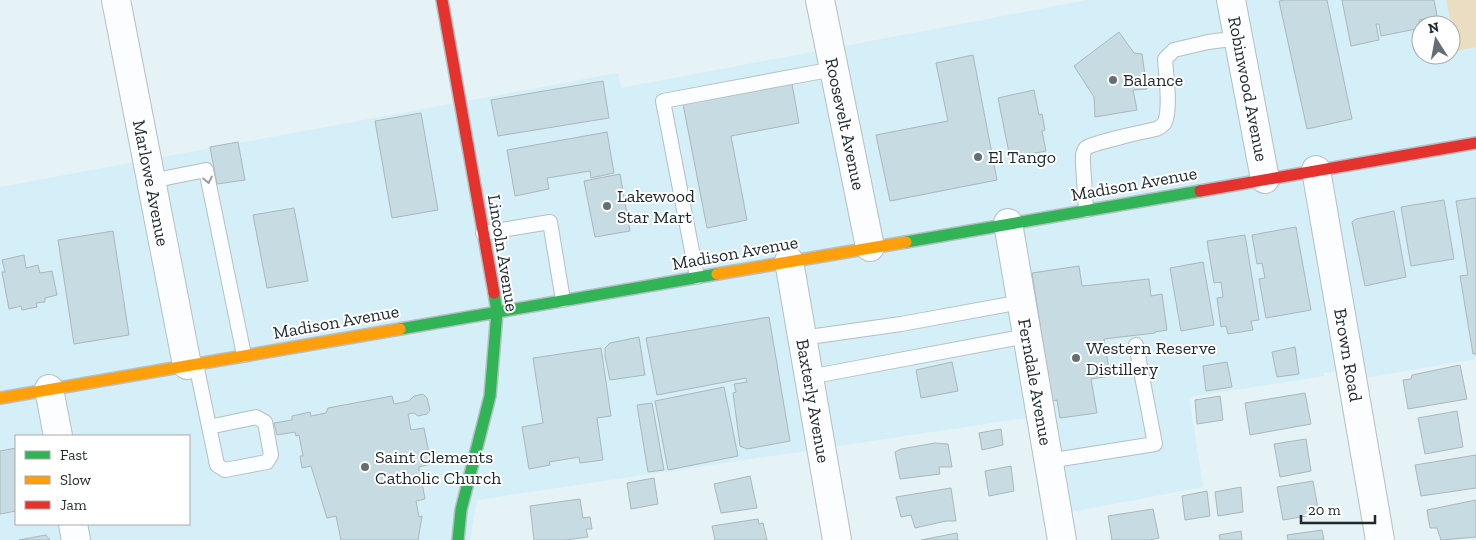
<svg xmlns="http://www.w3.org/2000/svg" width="1476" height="540" font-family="'Zilla Slab',serif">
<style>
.built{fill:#d4eff7;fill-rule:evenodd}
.green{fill:#ebddc1}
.building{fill:#c7dbe2;stroke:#abb7ba}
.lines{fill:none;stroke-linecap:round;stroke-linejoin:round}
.lane-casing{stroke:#b5bfc3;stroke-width:16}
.street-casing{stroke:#b5bfc3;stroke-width:30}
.fast-casing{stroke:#b5bfc3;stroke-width:14}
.slow-casing{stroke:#b5bfc3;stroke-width:14}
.jam-casing{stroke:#b5bfc3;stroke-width:14}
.lane{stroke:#fbfdfe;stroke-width:14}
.street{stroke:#fbfdfe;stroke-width:28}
.fast{stroke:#30b455;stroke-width:11}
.slow{stroke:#ff9f0a;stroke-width:11}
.jam{stroke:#e5322d;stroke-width:11}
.oneway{stroke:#989ea0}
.poi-dot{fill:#646f73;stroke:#fff;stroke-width:2}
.labels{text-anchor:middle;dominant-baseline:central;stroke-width:4;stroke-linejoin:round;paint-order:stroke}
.poi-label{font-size:18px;fill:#1e292c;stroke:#fff;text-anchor:start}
.street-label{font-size:18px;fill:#1e292c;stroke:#fff}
</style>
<rect width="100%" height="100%" fill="#e5f2f6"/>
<path class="built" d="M1088 0H1476V359L1358 379 1355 368 1324 373V376L1189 397 1203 487 1049 516 1032 417 477 500 470 540H0V187L618 73 621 88ZM1421 25H1451V55H1421ZM16 436H189V524H16Z"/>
<path class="green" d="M1446 0H1476V47L1457 51Z"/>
<path class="building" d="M1285 0H1327L1352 119 1307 129 1279 1Z
M1342 0H1434L1437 16 1419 20 1421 28 1381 36 1379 24H1376L1379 40 1351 46Z
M1119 32 1134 53 1142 54 1147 89 1133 90 1137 110 1095 117 1094 97 1074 66Z
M973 55 997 180 890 201 876 135 948 121 936 63Z
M603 81 609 118 498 136 491 100Z
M792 84 799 123 731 136 747 220 707 228 683 104Z
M1034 90 1039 115 1042 114 1045 130 1042 131 1046 151 1010 158 998 98Z
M421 113 438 210 392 218 375 121Z
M607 132 614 173 591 178 590 171 547 178 549 189 515 196 507 150Z
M238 142 245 180 217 184 210 147Z
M620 174 630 231 595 237 584 181Z
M1476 198V354H1473L1460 276 1468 275 1456 201Z
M1444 200 1454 259 1411 266 1401 207Z
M294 208 308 281 267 288 253 215Z
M1394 211 1406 277 1365 286 1352 222 1356 219Z
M1296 227 1311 310 1266 318 1259 279 1265 278 1262 263 1257 264 1252 235Z
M113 231 129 335 74 344 58 240Z
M1245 235 1259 320 1251 321 1253 330 1228 334 1226 326 1221 327 1217 298 1223 297 1221 282 1214 283 1207 241Z
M24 255 26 268 38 265 40 273 52 271 57 295 45 298V302L36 303 37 307 22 310 21 306 9 309 2 272H5L2 260Z
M1203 262 1214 325 1181 331 1170 268Z
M1079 266 1082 286 1149 279 1151 296 1162 294 1167 330 1155 332V333L1104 339 1110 376 1091 379 1097 413 1060 418 1057 400 1052 401 1032 273Z
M769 317 790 441 747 449 740 446 733 393 736 392 734 384 747 382 746 378 657 395 646 338Z
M639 337 645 375 610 380 605 356V348L610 343Z
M1295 347 1299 374 1277 377 1272 352Z
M601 348 611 416 597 418 603 460 580 463 579 457 549 462 550 465 529 469 522 427 543 423 533 358Z
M952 362 958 391 921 398 916 370Z
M1227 362 1232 387 1206 391 1203 366Z
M1460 365 1467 399 1408 409 1403 380 1411 379 1412 375Z
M724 387 738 456 668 470 655 401Z
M1305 393 1311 424 1250 435 1245 403Z
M423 394 427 398 430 410 427 414 418 416 414 413 408 414 411 430 424 428 431 464 419 467V471L422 470 425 482 422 483 425 499 416 501 419 517 422 516 418 540H341L336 516 327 518 311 466 302 468 300 456H303L299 435 296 436 295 432 277 435 274 423 292 420V416L310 412 311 416 326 413 328 408 392 396 394 404 409 401 414 396Z
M1220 396 1223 420 1197 424 1195 400Z
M652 403 664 470 648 472 637 405Z
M1457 411 1463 447 1425 454 1418 418Z
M1001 429 1003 445 982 450 979 433Z
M1306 439 1311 471 1280 477 1274 444Z
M935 443 948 444 952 467H939L940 474 900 479 895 452 901 449Z
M16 448V511L0 514V451Z
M1476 455V488L1421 496 1415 465Z
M1011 466 1014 491 989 496 985 471Z
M750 476 757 508 721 513 714 484Z
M654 478 658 504 631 509 627 483Z
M1313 481 1319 514 1283 520 1277 487Z
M1241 487 1243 512 1218 516 1215 492Z
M951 488 956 521H946L915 528 911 515 901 517 896 497Z
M1207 491 1210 516 1185 520 1182 496Z
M580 499 583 518 590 517 592 529H586L588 537 565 540H534L530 506Z
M1476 500V537L1441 540 1437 528H1430L1427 510Z
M1153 509 1159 538 1150 540H1112L1108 516Z
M758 519 759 524 763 523 767 540H715L712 526Z
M1322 530 1324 540H1288L1287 535Z
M1241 531 1242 540H1220L1219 535Z
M957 533 958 540H921Z
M46 535 50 540H19Z"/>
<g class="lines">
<g class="lane-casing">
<path id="lane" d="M151 181 206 170 244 355
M1086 210 1083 164C1083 159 1082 152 1086 148 1092 143 1146 131 1156 129 1160 127 1163 126 1165 122 1171 107 1166 75 1165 59L1174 50 1208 42 1239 38
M483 233 550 222 563 300
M697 277 663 101 834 69
M802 338 901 324 1021 302
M196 364 217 465 225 470 267 462 271 455 265 422 256 417 209 427
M809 377 1027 336
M1048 461 1155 444 1136 345"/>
</g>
<g class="street-casing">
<path id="street" d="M116 0 187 365
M820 0 870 247
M1231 0 1265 179
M1316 170 1380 540
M1008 223 1062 540
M789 261 837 540
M49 389 58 436
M73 524 76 540"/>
</g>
<g class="fast-casing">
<path id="fast" d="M906 242 1200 191
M400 329 717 274
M458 540 461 510 490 396 497 312 494 293"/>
</g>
<g class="slow-casing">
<path id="slow" d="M717 274 906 242
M0 398 400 329"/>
</g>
<g class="jam-casing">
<path id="jam" d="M442 0 494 293
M1200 191 1476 143"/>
</g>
<use href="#lane" class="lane"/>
<use href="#street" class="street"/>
<use href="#fast" class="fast"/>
<use href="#slow" class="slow"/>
<use href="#jam" class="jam"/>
</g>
<defs><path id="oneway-chevron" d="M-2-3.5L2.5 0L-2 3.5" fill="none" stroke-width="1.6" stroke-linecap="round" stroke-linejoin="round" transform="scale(1.25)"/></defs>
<use class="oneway" href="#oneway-chevron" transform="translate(208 180) rotate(78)"/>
<g class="poi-dot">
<circle cx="1113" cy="80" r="5"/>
<circle cx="978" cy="157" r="5"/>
<circle cx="607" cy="206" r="5"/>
<circle cx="1076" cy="358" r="5"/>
<circle cx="365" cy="467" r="5"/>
</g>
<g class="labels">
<g class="poi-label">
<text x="1123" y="80">Balance</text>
<text x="988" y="157">El Tango</text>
<text x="617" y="196">Lakewood<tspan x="617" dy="21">Star Mart</tspan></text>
<text x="1086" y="348">Western Reserve<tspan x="1086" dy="21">Distillery</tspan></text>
<text x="375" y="457">Saint Clements<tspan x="375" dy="21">Catholic Church</tspan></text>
</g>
<g class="street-label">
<text transform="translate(1248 89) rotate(79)">Robinwood Avenue</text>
<text transform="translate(845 124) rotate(78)">Roosevelt Avenue</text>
<text transform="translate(151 183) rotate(79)">Marlowe Avenue</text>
<text transform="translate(1134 184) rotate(-10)">Madison Avenue</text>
<text transform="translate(503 253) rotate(81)">Lincoln Avenue</text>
<text transform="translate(735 253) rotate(-10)">Madison Avenue</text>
<text transform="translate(336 322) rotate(-10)">Madison Avenue</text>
<text transform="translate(1348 355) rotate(80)">Brown Road</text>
<text transform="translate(1035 382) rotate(80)">Ferndale Avenue</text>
<text transform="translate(813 401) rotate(80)">Baxterly Avenue</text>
</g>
</g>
<rect x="15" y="435" width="175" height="90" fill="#ffffff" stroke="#a5a9ab"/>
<rect x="25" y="451" width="25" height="8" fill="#30b455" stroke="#a5a9ab"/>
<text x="60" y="460" font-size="15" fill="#1e292c">Fast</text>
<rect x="25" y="476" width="25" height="8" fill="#ff9f0a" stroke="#a5a9ab"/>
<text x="60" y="485" font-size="15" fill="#1e292c">Slow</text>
<rect x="25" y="501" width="25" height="8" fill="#e5322d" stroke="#a5a9ab"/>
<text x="60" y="510" font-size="15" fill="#1e292c">Jam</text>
<g transform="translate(1436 40) rotate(349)"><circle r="24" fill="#ffffff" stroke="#a5a9ab"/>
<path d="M0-4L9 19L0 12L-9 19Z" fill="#646f73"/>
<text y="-8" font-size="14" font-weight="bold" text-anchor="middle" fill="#1e292c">N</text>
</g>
<path d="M1301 515v8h74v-8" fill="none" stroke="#1e292c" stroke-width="2.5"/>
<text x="1308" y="515" font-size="15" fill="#1e292c" stroke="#ffffff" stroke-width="4" paint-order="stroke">20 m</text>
</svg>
